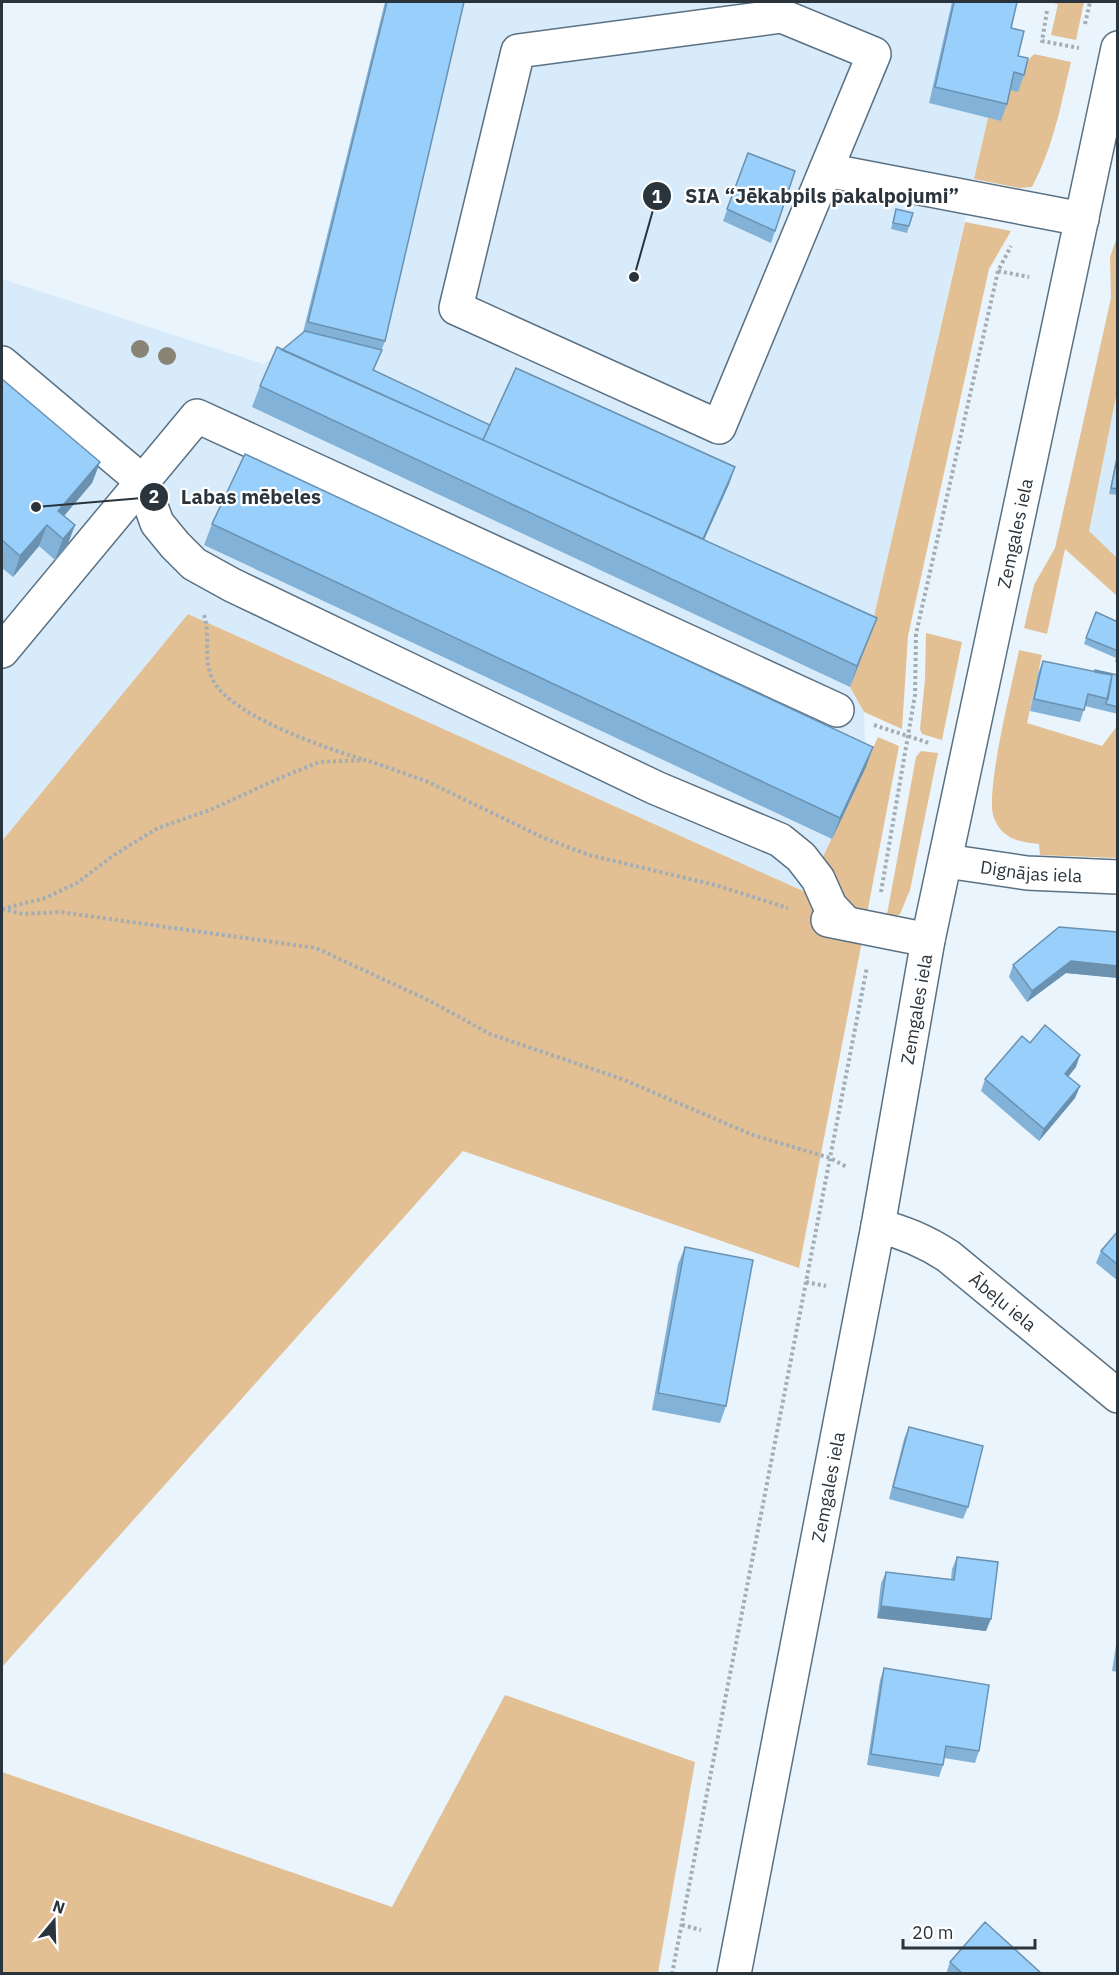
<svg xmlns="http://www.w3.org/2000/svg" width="1119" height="1975" font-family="'IBM Plex Sans',sans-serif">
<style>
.built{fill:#d7ebfb}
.green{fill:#e2c093}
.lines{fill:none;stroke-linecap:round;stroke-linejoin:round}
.minor-casing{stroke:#5a7183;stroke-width:36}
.path{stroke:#a3adb6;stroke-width:4;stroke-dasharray:3 3;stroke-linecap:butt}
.minor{stroke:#fff;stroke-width:33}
.tree{fill:#8a8477}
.wall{fill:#83b2d8}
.shaded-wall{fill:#6a91b0}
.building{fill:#98cffb;stroke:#6a91b0;stroke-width:1.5}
.labels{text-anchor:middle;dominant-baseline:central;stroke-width:4.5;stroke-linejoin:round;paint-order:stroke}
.street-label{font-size:18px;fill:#2a343c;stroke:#fff}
.leader{fill:none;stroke:#2a343c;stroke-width:2}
.callout-dot{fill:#2a343c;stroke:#fff;stroke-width:2}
.mark-label{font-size:18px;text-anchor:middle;font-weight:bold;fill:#fff}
.callout-label{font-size:20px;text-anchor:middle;font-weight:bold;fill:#2a343c;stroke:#fff;stroke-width:4.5;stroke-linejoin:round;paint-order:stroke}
</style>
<rect width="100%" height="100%" fill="#e9f4fd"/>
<path class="built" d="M385 2H1015L1005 45 1009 89 1001 121 988 118 869 638 850 687 864 712 866 767 832 904 188 614 2 841V279L263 364 300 343Z
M1117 392V558L1088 532Z"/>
<path class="green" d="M1048 2H1084L1076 40 1051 35 1058 4Z
M1034 54 1071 62C1060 108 1054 145 1032 187L1019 188 974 179 988 118 1001 120 1008 89 1018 91 1023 66Z
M965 222 1011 231 989 269 908 636 902 729 864 712 850 687 869 638Z
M1117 237V392L1089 531 1117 558V596L1065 549 1047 634 1024 628 1034 585 1055 548 1111 298 1110 257Z
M188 614 832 904 824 937 862 941 799 1268 463 1151 2 1667V841Z
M926 633 962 642 942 740 922 734 920 729 925 679Z
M1019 650 1042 655 1027 723 1102 746 1117 726V858L1040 855 1039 844C1019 842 1002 839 994 818 984 795 1013 681 1019 650Z
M878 737 899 746 866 919 855 917 818 868Z
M921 751 938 753 910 890 900 914 886 920 916 757Z
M505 1695 695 1762 658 1973H2V1772L392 1907Z"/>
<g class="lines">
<g class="minor-casing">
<g id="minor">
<path d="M782 16 874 54 719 427 456 308 518 51Z"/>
<path d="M826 170 1082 219"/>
<path d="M2 363 142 481 157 523 175 545 194 564 232 585 656 788 780 840 801 857 818 879 830 906 846 923"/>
<path d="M2 651 197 416 837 710"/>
<path id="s1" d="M946 861 1027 873 1118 877"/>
<path d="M828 920 928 940"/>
<path id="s2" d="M878 1226C904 1232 925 1241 948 1256L1118 1396"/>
<path id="s3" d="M734 1974 878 1226 928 940 1118 48"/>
</g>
</g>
<path class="path" d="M1047 11 1042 41 1079 48
M1085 24 1090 2
M998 271 1029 277
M204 615C211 636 202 661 214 682 233 716 325 748 362 759
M874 725 929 743
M881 892 915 695 916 634 998 271 1011 246
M2 909 23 914 60 912 316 948 430 1001 490 1034 622 1079 753 1135 830 1158 847 1167
M2 909 45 898 77 883 114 855 158 828 210 810 280 778 319 762 366 760 426 781 544 838 589 855 715 885 788 908
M806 1282 826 1286
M682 1925 701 1930
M672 1974 867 967"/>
<use href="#minor" class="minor"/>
</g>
<g class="tree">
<circle cx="140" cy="349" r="9"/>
<circle cx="167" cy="356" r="9"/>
</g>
<path class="wall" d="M385 2H464L385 341 374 370 490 425 735 467 729 484 704 540 877 618 850 687 252 407 260 386 282 350 303 333Z
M952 2H1017L1011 28 1024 75 1018 92 1010 90 1007 104 1001 121 929 103Z
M748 153 775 231 771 243 723 221Z
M896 209 909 226 907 233 891 229Z
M2 379 100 462 92 483 64 516 75 525 67 546 55 560 39 546 13 577 2 568Z
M1117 458H1118V495L1109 494 1115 464Z
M212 524 866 767 832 839 204 545Z
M1096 612 1118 622V663L1115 662 1116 658 1084 644Z
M1043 661 1094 672 1118 675V714L1085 706 1080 722 1030 711 1038 673Z
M1118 932V978L1066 973 1027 1002 1009 977 1013 965Z
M1030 1043 1076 1067 1068 1077 1080 1086 1075 1098 1039 1141 981 1091 985 1079Z
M1118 1231V1281L1096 1263 1101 1251Z
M685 1247 726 1406 720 1423 652 1410 678 1264Z
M909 1427 968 1507 963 1519 889 1499 904 1439Z
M957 1557 986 1631 877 1618 881 1583 886 1572 951 1579 952 1569Z
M1118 1632V1672L1112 1671Z
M884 1668 979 1751 975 1763 944 1758 943 1765 939 1777 867 1765 880 1680Z
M950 1962 1042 1974H946Z"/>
<path class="shaded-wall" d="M100 462 92 483 52 530 58 511Z
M735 467 729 484 695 560 701 543Z
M47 525 39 546 13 577 20 556Z
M75 525 67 546 55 560 63 539Z
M877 618 869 638 850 687 857 666Z
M873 747 866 767 832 839 840 818Z
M1071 961 1118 966V978L1066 973 1027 1002 1032 991Z
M1080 1055 1076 1067 1060 1086 1065 1074Z
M1080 1086 1075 1098 1039 1141 1044 1129Z
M881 1606 991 1619 986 1631 877 1618Z"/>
<path class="building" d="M387 2H464L385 341 308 322Z
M954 2H1017L1011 28 1024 31 1018 56 1028 58 1024 75 1014 72 1007 104 935 87Z
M748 153 795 171 775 231 727 209Z
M896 209 913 213 909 226 893 223Z
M305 331 382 350 373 370 490 425 483 440 282 350Z
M277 347 877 618 857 666 260 386Z
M516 368 735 467 703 539 483 440Z
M2 379 100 462 58 511 75 525 63 539 47 525 20 556 2 540Z
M245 454 873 747 840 818 212 524Z
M1117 458H1118V489L1111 488Z
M1096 612 1118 622V651L1086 638Z
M1043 661 1112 675 1108 699 1088 694 1084 710 1034 699Z
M1095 670 1118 675V707L1106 704 1112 675 1095 672Z
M1059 927 1118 932V966L1071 961 1032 991 1013 965Z
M1045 1025 1080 1055 1065 1074 1080 1086 1044 1129 985 1079 1022 1036 1030 1043Z
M1118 1231V1265L1101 1251Z
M685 1247 753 1260 726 1406 658 1393Z
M909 1427 983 1446 968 1507 893 1487Z
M957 1557 998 1562 991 1619 881 1606 886 1572 954 1580Z
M884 1668 989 1685 979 1751 946 1746 943 1765 871 1754Z
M985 1922 1042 1974H963L950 1962Z"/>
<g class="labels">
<g class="street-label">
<text stroke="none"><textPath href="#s3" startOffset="1468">Zemgales iela</textPath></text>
<text stroke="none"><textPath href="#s1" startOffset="86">Dignājas iela</textPath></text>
<text stroke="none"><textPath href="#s3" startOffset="982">Zemgales iela</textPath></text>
<text stroke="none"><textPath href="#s2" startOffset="148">Ābeļu iela</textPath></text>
<text stroke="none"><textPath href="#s3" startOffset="496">Zemgales iela</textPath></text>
</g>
</g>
<path class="leader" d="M634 277L657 196M36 507L154 497"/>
<g class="callout-dot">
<circle cx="634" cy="277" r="6"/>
<circle cx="36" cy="507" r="6"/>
<circle cx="657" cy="196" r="15"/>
<circle cx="154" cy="497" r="15"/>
</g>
<g class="mark-label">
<text x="657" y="203">1</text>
<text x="154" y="503">2</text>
</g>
<g class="callout-label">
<text x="822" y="203">SIA “Jēkabpils pakalpojumi”</text>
<text x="251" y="504">Labas mēbeles</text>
</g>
<rect width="1119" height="1975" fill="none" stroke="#2a343c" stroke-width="6"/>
<g transform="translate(54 1921) rotate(19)" stroke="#ffffff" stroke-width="4.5" paint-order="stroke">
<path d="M0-4.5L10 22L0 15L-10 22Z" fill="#2a343c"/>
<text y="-9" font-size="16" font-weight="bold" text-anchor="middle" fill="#2a343c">N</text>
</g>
<path d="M903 1939v9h132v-9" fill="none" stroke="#2a343c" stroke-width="3"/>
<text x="912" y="1939" font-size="18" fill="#2a343c" stroke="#ffffff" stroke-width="4.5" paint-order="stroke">20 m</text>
</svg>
